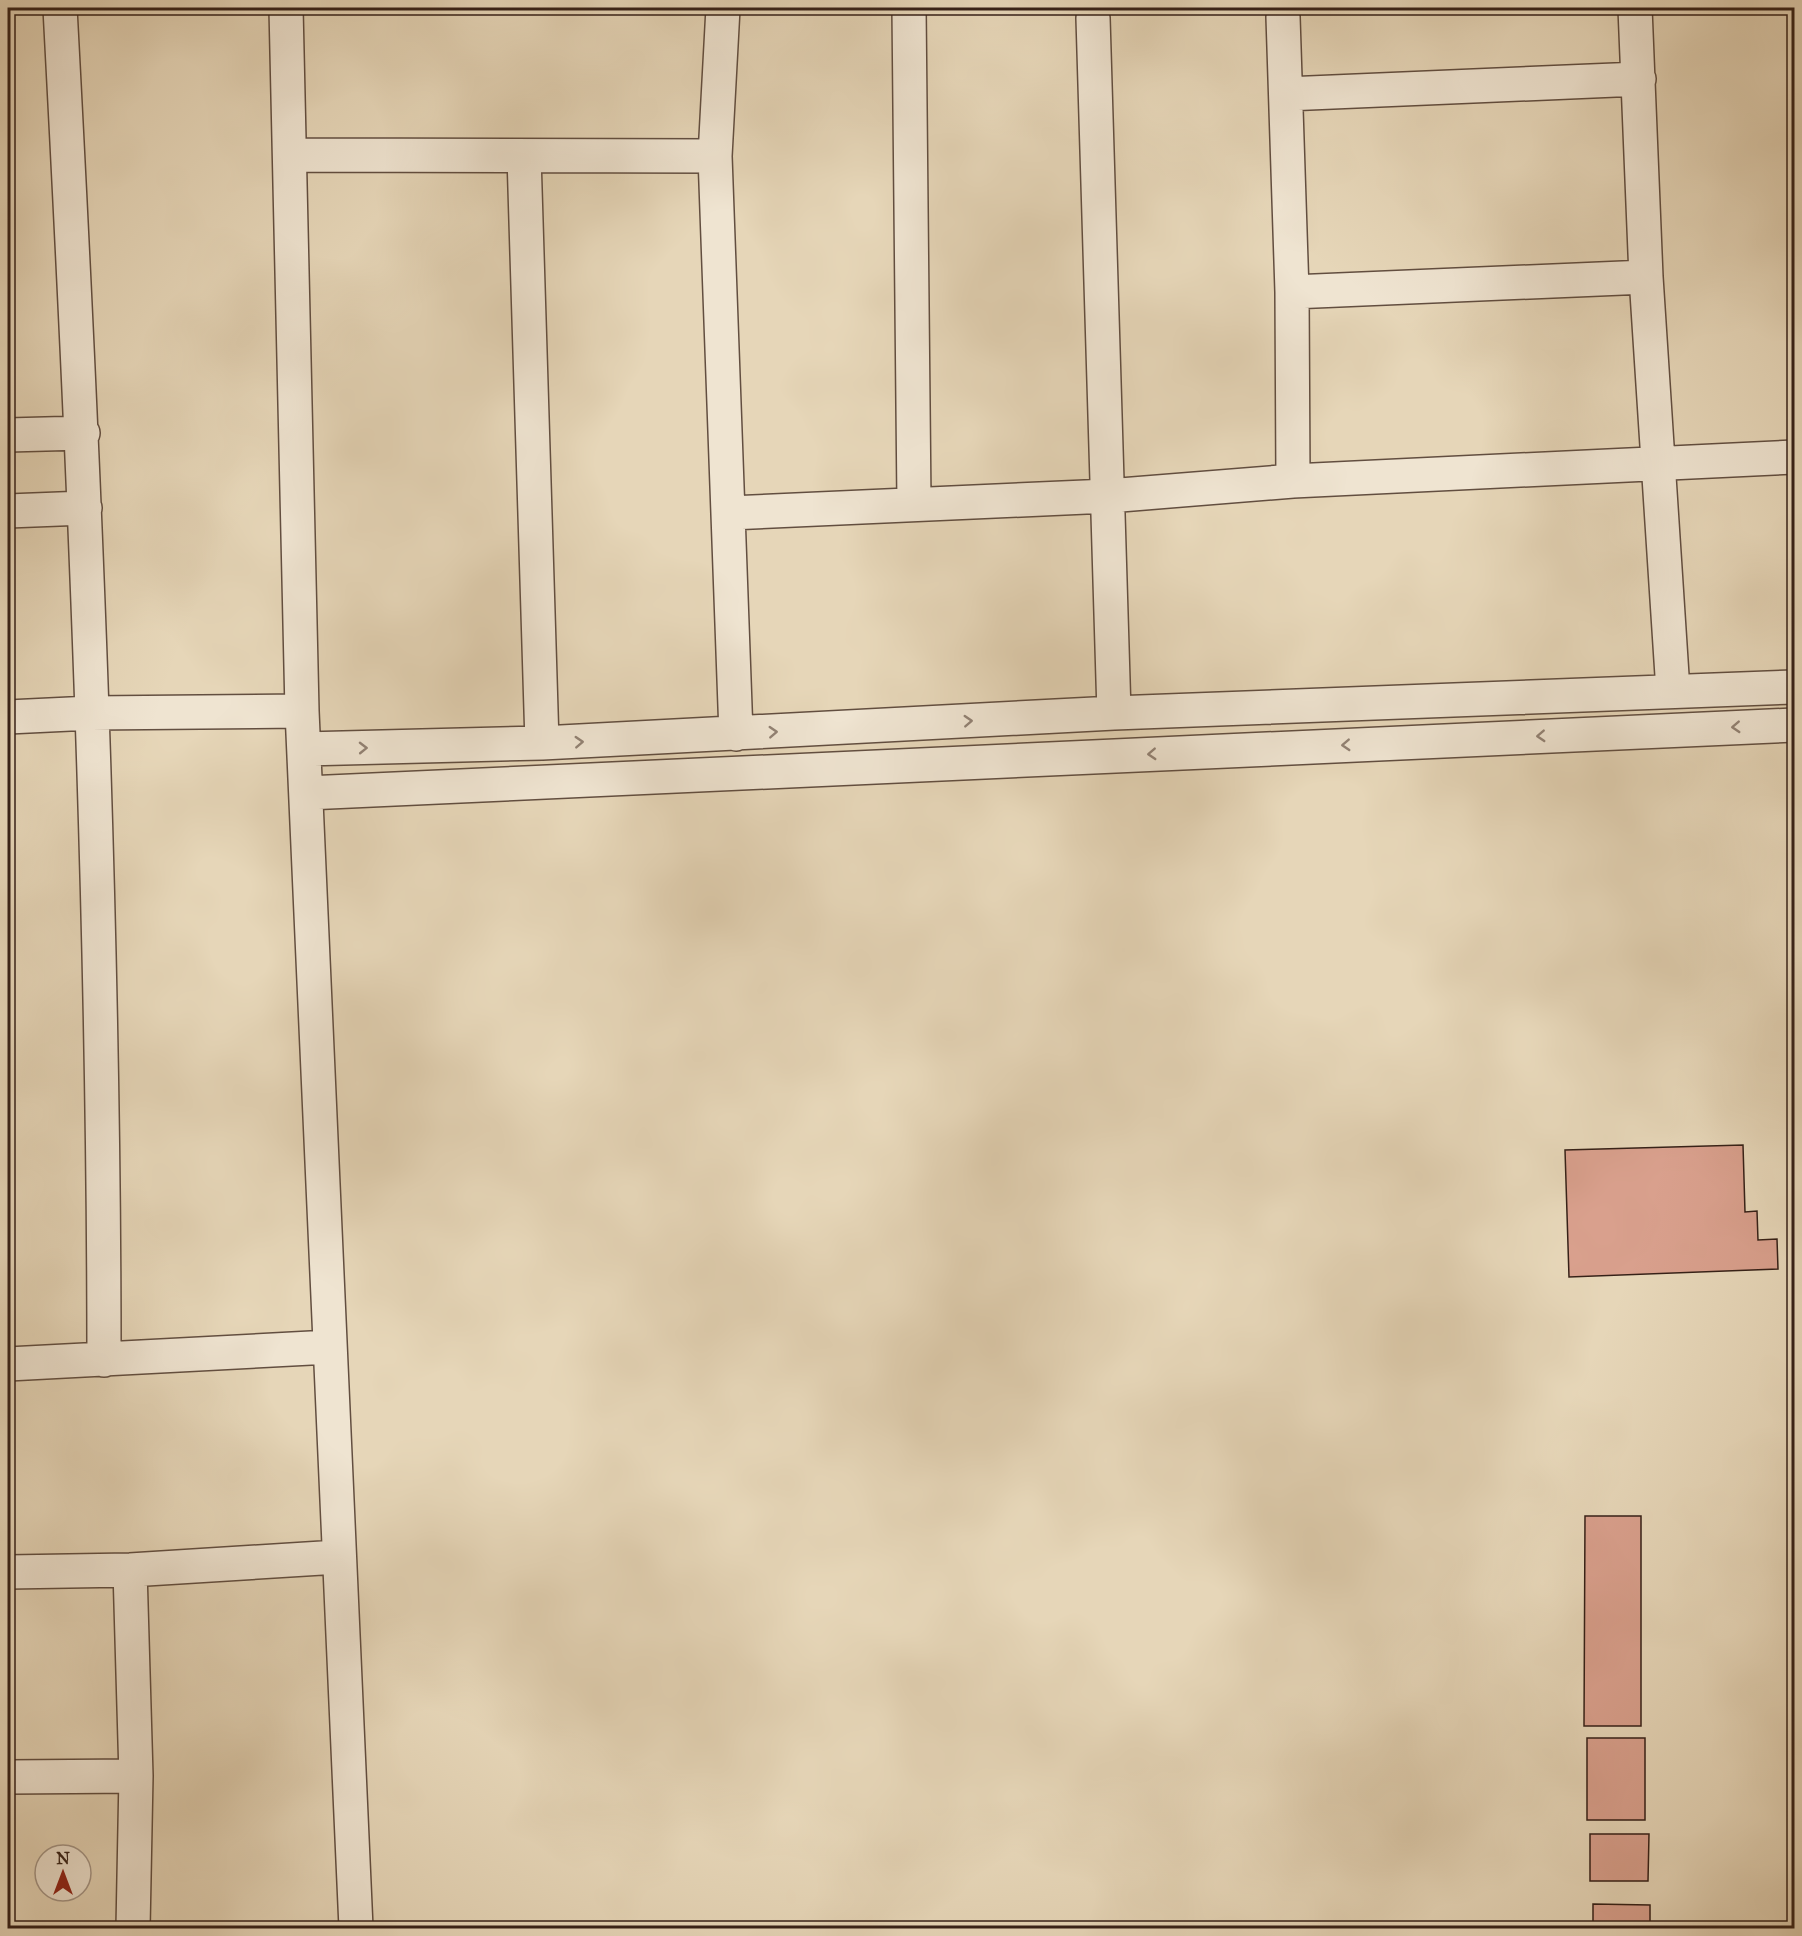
<svg xmlns="http://www.w3.org/2000/svg" width="1802" height="1936" font-family="'IM FELL Great Primer',serif">
<style>
.building{fill:#d9a08d;stroke:#362118;stroke-width:1.5}
.lines{fill:none;stroke-linecap:round;stroke-linejoin:round}
.minor-casing{stroke:#624e40;stroke-width:36}
.minor{stroke:#efe4d1;stroke-width:33}
.oneway{stroke:#928274}
</style>
<rect width="100%" height="100%" fill="#e6d6b8"/>
<filter id="stains"><feTurbulence type="fractalNoise" baseFrequency=".00333" numOctaves="4"/><feColorMatrix values="0 0 0 0 .2 0 0 0 0 .09 0 0 0 0 .02 0 0 0 .5 -.17"/></filter>
<radialGradient id="worn" r=".72"><stop offset=".6" stop-color="#630" stop-opacity="0"/><stop offset="1" stop-color="#630" stop-opacity=".3"/></radialGradient>
<path class="building" d="M1743 1145 1745 1212 1757 1211 1758 1240 1777 1239 1778 1269 1569 1277 1565 1150Z
M1585 1516H1641V1726H1584Z
M1587 1738H1645V1820H1587Z
M1590 1834H1649L1648 1881H1590Z
M1593 1904 1650 1905V1928H1593Z"/>
<g class="lines">
<g class="minor-casing">
<path id="minor" d="M60 8C84 458 104 909 104 1360
M286 8 302 711 356 1928
M723 8 715 156 736 734
M909 8 914 503
M1635 8 1646 277 1673 691
M1283 17 1292 292 1293 481
M1093 18 1114 713
M1286 94 1639 79
M290 155 715 156
M524 156 542 743
M1292 292 1646 277
M8 435 83 433
M8 511 85 508
M730 513 1108 496 1293 481 1794 457
M8 717 91 713 302 711
M304 749 542 743 1114 713 1794 687
M307 793 1794 725
M8 1364 330 1347
M130 1570 136 1776 133 1928
M8 1572 130 1570 338 1557
M8 1777 136 1776"/>
</g>
<use href="#minor" class="minor"/>
</g>
<defs><path id="oneway-chevron" d="M-2-3.5L2.5 0L-2 3.5" fill="none" stroke-width="1.6" stroke-linecap="round" stroke-linejoin="round" transform="scale(1.5)"/></defs>
<g class="oneway">
<use href="#oneway-chevron" transform="translate(968 721) rotate(-3)"/>
<use href="#oneway-chevron" transform="translate(1736 727) rotate(177)"/>
<use href="#oneway-chevron" transform="translate(773 732) rotate(-3)"/>
<use href="#oneway-chevron" transform="translate(1541 736) rotate(177)"/>
<use href="#oneway-chevron" transform="translate(579 742) rotate(-3)"/>
<use href="#oneway-chevron" transform="translate(1346 745) rotate(177)"/>
<use href="#oneway-chevron" transform="translate(363 748) rotate(-1)"/>
<use href="#oneway-chevron" transform="translate(1152 754) rotate(177)"/>
</g>
<rect width="1802" height="1936" fill="none" stroke="#e6d6b8" stroke-width="30"/>
<rect x="9" y="9" width="1784" height="1918" fill="none" stroke="#362118" stroke-width="3"/>
<rect x="15" y="15" width="1772" height="1906" fill="none" stroke="#362118" stroke-width="1.5"/>
<g transform="translate(63 1873)"><circle r="28" fill="#efe4d1" stroke="#a59687" stroke-width="1.5"/>
<path d="M0-4.5L10 22L0 15L-10 22Z" fill="#8f2418"/>
<text y="-9" font-size="16" font-weight="bold" text-anchor="middle" fill="#362118">N</text>
</g>
<rect width="100%" height="100%" filter="url(#stains)"/>
<rect width="100%" height="100%" fill="url(#worn)"/>
</svg>
